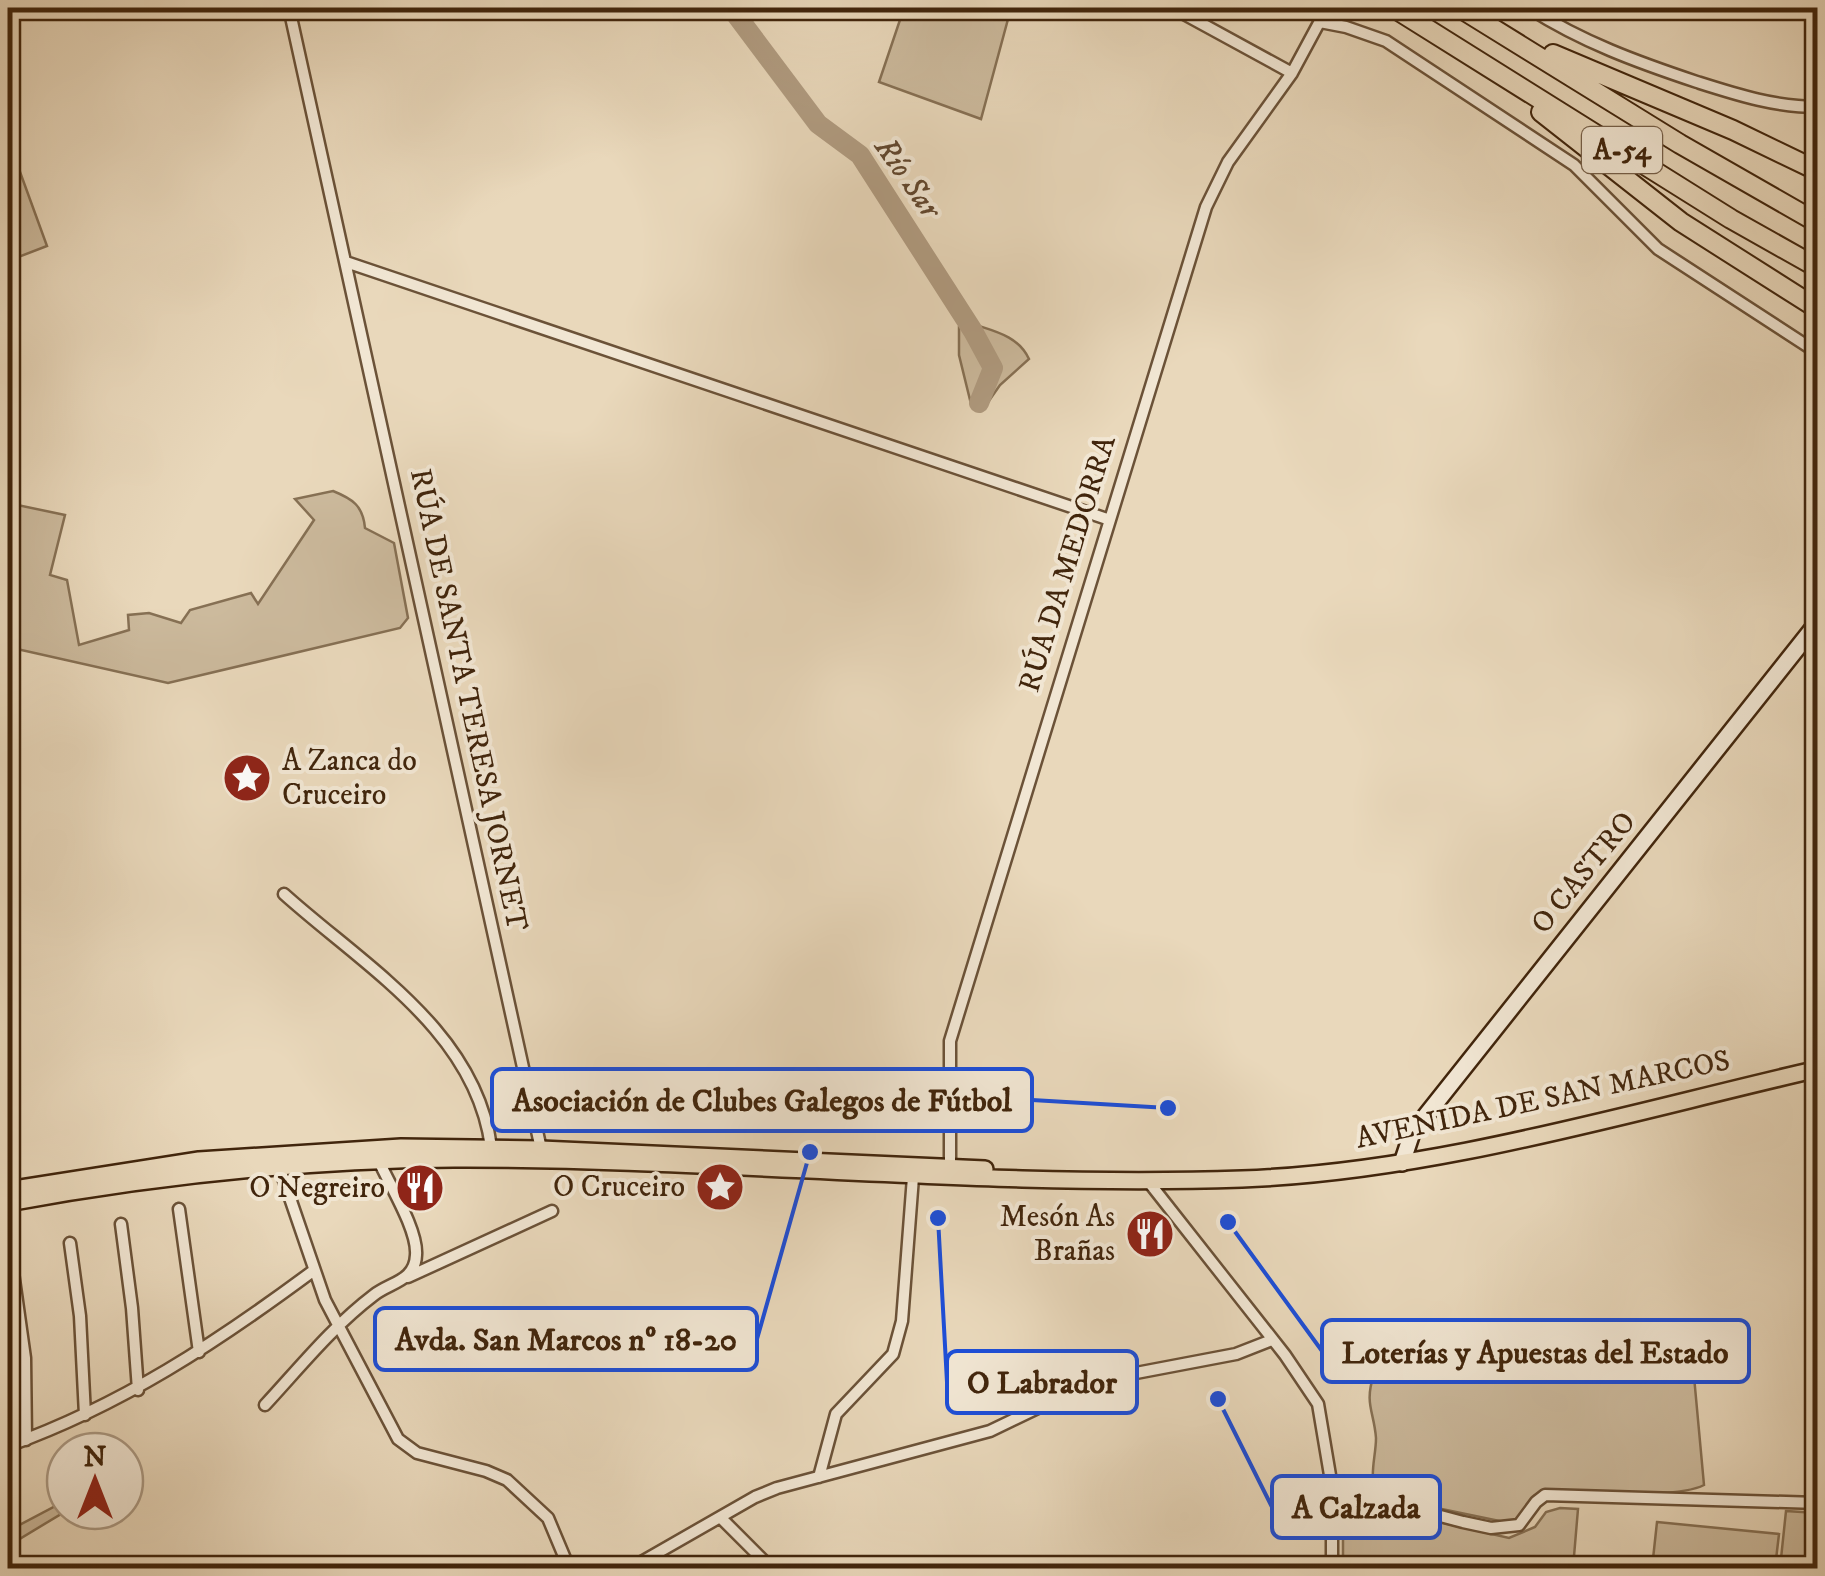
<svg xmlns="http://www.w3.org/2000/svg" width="1825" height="1576" font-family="'IM FELL DW Pica',serif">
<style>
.green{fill:#ccba9d;stroke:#867054;stroke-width:2.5}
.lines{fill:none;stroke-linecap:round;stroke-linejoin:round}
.river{stroke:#b09b80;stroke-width:20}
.street-casing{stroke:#6b5238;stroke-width:15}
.secondary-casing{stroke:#41250c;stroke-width:20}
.primary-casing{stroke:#41250c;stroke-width:20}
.highway-casing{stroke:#41250c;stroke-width:22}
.street{stroke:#f1e6d3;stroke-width:10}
.secondary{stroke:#f1e6d3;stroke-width:15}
.primary{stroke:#e9d8bb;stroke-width:15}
.highway{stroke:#e9d8bb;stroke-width:18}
.labels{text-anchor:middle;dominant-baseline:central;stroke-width:8;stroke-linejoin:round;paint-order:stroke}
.shield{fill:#f1e6d3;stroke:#765f48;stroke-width:2.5}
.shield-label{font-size:28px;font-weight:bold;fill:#41250c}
.street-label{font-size:30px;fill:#41250c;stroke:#f1e6d3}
.poi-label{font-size:30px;fill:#41250c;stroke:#f1e6d3;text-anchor:end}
.water-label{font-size:32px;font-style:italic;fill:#62482f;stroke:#f1e6d3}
.leader{fill:none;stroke:#1d4ed8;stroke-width:4}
.callout-dot{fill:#1d4ed8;stroke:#f1e6d3;stroke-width:4}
.callout{fill:#f1e6d3;stroke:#1d4ed8;stroke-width:4}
.callout-label{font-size:32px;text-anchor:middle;font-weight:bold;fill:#41250c}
</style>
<rect width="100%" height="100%" fill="#e9d8bb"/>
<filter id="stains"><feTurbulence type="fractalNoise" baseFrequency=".002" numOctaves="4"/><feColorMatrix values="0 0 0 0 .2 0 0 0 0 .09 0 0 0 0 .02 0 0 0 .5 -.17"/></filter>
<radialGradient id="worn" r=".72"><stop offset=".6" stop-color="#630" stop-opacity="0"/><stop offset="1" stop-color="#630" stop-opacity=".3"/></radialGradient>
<path class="green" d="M904 8H1011L981 119 879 82Z
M8 139 47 246 8 261Z
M970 323C993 331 1018 335 1029 359L1000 385 984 408 976 410 971 404 959 355V327Z
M333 491C353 499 363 506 365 528L394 543 408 618 400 628 168 683 8 647V503L65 515 50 575 67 580 79 645 129 630 128 615 149 613 181 623 190 610 251 593 258 604 314 520 295 499Z
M1680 1329 1690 1333 1704 1485C1676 1500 1581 1490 1544 1491L1534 1496 1528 1512 1509 1523 1432 1507 1374 1487C1370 1472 1376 1455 1376 1438 1374 1411 1364 1404 1374 1374L1444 1372Z
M1343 1500 1509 1538 1535 1527 1546 1512 1560 1508 1578 1509 1573 1568H1343Z
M65 1501 66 1511 8 1546V1531Z
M1786 1511 1817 1513V1568H1780Z
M1657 1522 1779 1534 1775 1568H1652Z"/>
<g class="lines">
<path class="river" d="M731 8 818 124 860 155 973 331 993 368 979 403"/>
<g class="street-casing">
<path id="street" d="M289 8 541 1149
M1173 8 1292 73
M1529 8C1582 42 1637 62 1697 82 1738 95 1775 107 1818 107
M1320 22 1346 27 1386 41 1574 165 1658 249 1818 353
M346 262 1107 519
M284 894C364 966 476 1031 491 1147
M279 1166 325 1300 398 1439 417 1453 486 1471 507 1480 548 1518 569 1568
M950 1166V1041L1206 207 1228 162 1292 73 1327 8
M1148 1181 1285 1355 1318 1404 1332 1487V1568
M179 1209 199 1352
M121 1224 132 1308 138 1390
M70 1243 80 1316 85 1415
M10 1251 25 1358 26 1440
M408 1277 552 1211
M265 1405C301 1366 332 1327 374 1295 391 1282 415 1281 416 1255 418 1230 389 1184 379 1161
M8 1446C122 1405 216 1343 313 1271
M819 1477 836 1414 893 1354 902 1321 913 1177
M1332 1487 1463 1522 1491 1528 1519 1525 1536 1502 1545 1495 1818 1503
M721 1518 771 1568
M631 1568 755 1497 777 1488 990 1431 1094 1381 1236 1354 1272 1340"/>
</g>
<g class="secondary-casing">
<path id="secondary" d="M1402 1163 1412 1133 1818 622"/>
</g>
<g class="primary-casing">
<path id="primary" d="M8 1190 199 1160 401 1147 541 1149 985 1169
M8 1203C155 1176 303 1160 454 1159 717 1158 979 1188 1242 1179 1434 1172 1630 1112 1818 1069"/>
</g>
<g class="highway-casing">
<path id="highway" d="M1394 8 1731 219 1818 268
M1460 8 1680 144 1818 223
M1553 54 1733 130 1818 171
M1541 112 1681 222 1818 309"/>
</g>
<use href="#street" class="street"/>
<use href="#secondary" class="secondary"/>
<use href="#primary" class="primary"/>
<use href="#highway" class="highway"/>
</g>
<defs>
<g id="sight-disc" transform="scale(2.5)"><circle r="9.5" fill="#8f2418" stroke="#f1e6d3"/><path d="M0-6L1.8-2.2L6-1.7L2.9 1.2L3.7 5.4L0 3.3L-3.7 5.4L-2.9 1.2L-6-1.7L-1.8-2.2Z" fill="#fff"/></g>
<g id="restaurant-disc" transform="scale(2.5)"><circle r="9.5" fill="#8f2418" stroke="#f1e6d3"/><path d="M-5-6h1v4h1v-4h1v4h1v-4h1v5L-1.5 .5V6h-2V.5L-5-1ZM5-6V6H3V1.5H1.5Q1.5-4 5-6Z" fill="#fff"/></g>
</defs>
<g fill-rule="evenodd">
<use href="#sight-disc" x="247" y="778"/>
<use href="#sight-disc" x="720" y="1187"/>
<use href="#restaurant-disc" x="420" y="1188"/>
<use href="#restaurant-disc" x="1150" y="1234"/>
</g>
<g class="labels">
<rect class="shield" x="1582" y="127" width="80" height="46" rx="8"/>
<g class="shield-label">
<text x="1622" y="150">A-54</text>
</g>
<g class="street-label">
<text transform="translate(1068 564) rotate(-73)">RÚA DA MEDORRA</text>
<text transform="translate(468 700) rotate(78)">RÚA DE SANTA TERESA JORNET</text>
<text transform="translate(1584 873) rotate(-51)">O CASTRO</text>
<text transform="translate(1543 1100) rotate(-12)">AVENIDA DE SAN MARCOS</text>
</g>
<g class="poi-label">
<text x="282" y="761" text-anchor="start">A Zanca do<tspan x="282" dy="34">Cruceiro</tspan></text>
<text x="685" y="1187">O Cruceiro</text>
<text x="385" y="1188">O Negreiro</text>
<text x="1115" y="1217">Mesón As<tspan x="1115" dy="34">Brañas</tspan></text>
</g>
<g class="water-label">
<text transform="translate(907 178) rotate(55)">Río Sar</text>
</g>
</g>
<path class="leader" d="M1168 1108L1032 1100M810 1152L757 1339M1228 1222L1322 1351M938 1218L947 1382M1218 1399L1272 1507"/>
<g class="callout-dot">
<circle cx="1168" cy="1108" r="10"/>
<circle cx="810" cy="1152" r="10"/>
<circle cx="1228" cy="1222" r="10"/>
<circle cx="938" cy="1218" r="10"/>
<circle cx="1218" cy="1399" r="10"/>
</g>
<g class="callout">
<rect x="492" y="1069" width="540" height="62" rx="10"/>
<rect x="375" y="1308" width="382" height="62" rx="10"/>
<rect x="1322" y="1320" width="427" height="62" rx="10"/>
<rect x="947" y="1351" width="190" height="62" rx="10"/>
<rect x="1272" y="1476" width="168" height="62" rx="10"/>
</g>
<g class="callout-label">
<text x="762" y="1111">Asociación de Clubes Galegos de Fútbol</text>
<text x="566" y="1350">Avda. San Marcos nº 18-20</text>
<text x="1535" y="1363">Loterías y Apuestas del Estado</text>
<text x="1042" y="1393">O Labrador</text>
<text x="1356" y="1518">A Calzada</text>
</g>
<rect width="1825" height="1576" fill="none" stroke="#e9d8bb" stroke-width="40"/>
<rect x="10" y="10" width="1805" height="1556" fill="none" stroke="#41250c" stroke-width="5"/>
<rect x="20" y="20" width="1785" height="1536" fill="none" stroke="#41250c" stroke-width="2.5"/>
<g transform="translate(95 1481)"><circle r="48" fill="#f1e6d3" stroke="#ab9983" stroke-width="2.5"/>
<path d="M0-8L18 38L0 25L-18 38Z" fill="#8f2418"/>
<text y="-15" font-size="28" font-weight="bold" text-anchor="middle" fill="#41250c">N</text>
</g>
<rect width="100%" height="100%" filter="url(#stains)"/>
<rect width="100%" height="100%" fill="url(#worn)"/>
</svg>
